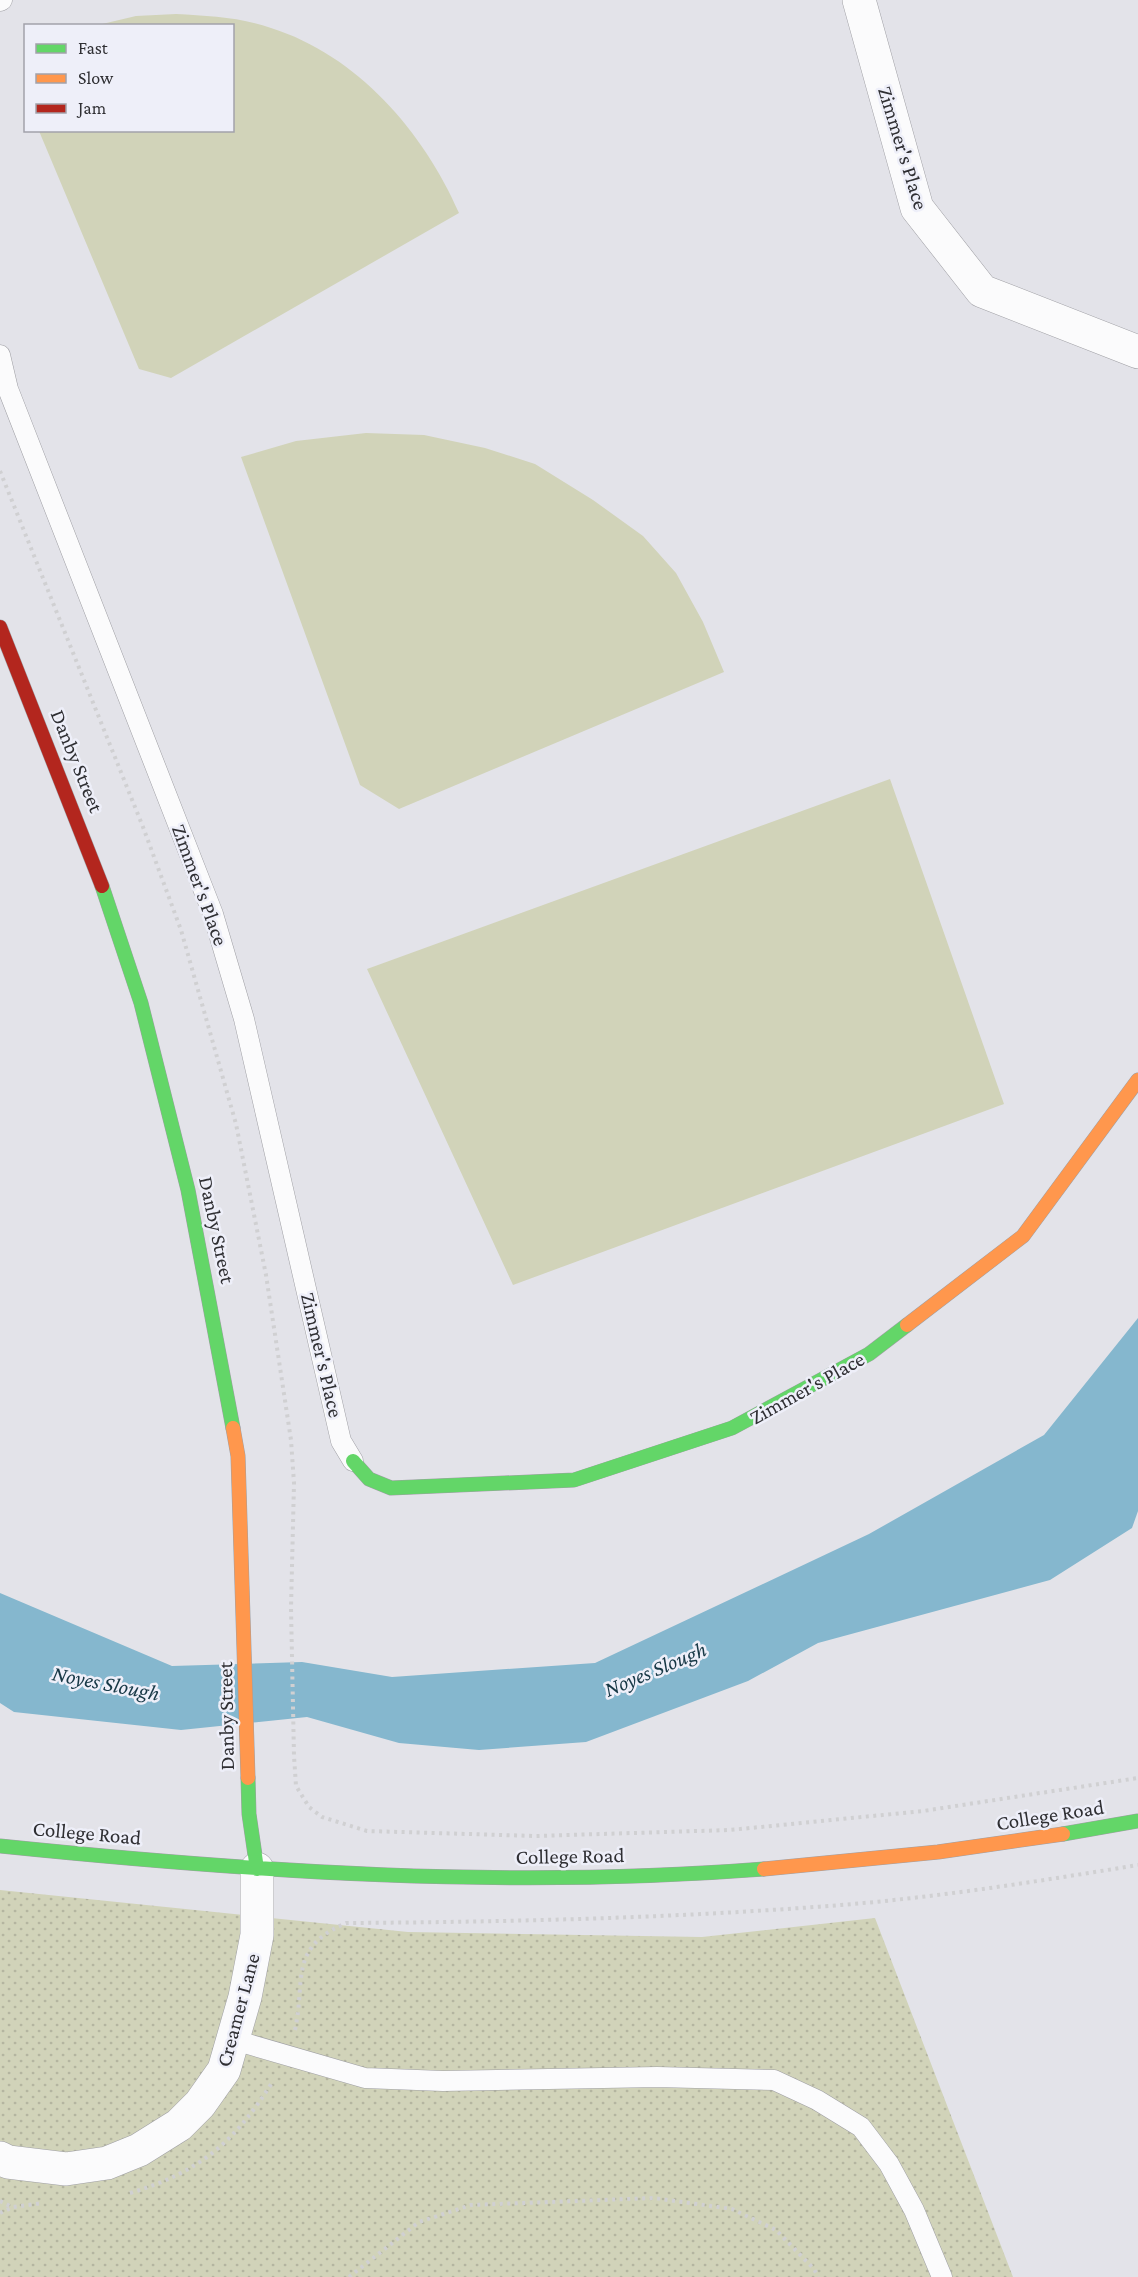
<svg xmlns="http://www.w3.org/2000/svg" width="1138" height="2277" font-family="'Crimson Pro',serif">
<style>
.park{fill:url(#park-dots)}
.pitch{fill:#d1d3b9}
.water{fill:#85b7ce}
.lines{fill:none;stroke-linecap:round;stroke-linejoin:round}
.lane-casing{stroke:#9f9fa4;stroke-width:21}
.street-casing{stroke:#9f9fa4;stroke-width:34}
.fast-casing{stroke:#9f9fa4;stroke-width:15}
.slow-casing{stroke:#9f9fa4;stroke-width:15}
.jam-casing{stroke:#9f9fa4;stroke-width:15}
.path{stroke:#d0d0d2;stroke-width:4;stroke-dasharray:3 4.5;stroke-linecap:butt}
.lane{stroke:#fbfbfc;stroke-width:20}
.street{stroke:#fbfbfc;stroke-width:33}
.fast{stroke:#63d668;stroke-width:14}
.slow{stroke:#ff974d;stroke-width:14}
.jam{stroke:#b3261e;stroke-width:14}
.labels{text-anchor:middle;dominant-baseline:central;stroke-width:5;stroke-linejoin:round;paint-order:stroke}
.street-label{font-size:21px;fill:#2f2f33;stroke:#eeeff9}
.water-label{font-size:22px;font-style:italic;fill:#173846;stroke:#eeeff9}
</style>
<defs>
<pattern id="park-dots" width="8" height="8" patternUnits="userSpaceOnUse" patternTransform="scale(1.5)"><rect width="8" height="8" fill="#d1d3b9"/><path d="M2 2h.1M6 6h.1" fill="none" stroke="#b4b5a0" stroke-width="1.8" stroke-linecap="round"/></pattern>
</defs>
<rect width="100%" height="100%" fill="#e3e3e9"/>
<path class="park" d="M0 1890 408 1932 702 1937 875 1918 1013 2277H0Z"/>
<path class="pitch" d="M176 14C209 16 240 17 271 28 357 55 424 132 459 213L171 378 139 369 39 131 232 130V26L98 25 136 16Z
M366 433 424 435 485 448 535 464 593 500 643 536 676 573 703 622 724 672 399 809 360 785 241 457 296 441Z
M890 779 1004 1104 513 1285 367 969Z"/>
<path class="water" d="M1138 1318V1511L1132 1528 1050 1580 818 1643 748 1681 586 1742 479 1750 399 1743 307 1717 181 1730 14 1712 0 1703V1593L172 1666 302 1662 392 1677 595 1663 869 1534 1044 1435Z"/>
<g class="lines">
<g class="lane-casing">
<path id="lane" d="M0 1 2 0
M0 355 8 389 213 914 244 1019 341 1441 353 1461
M234 2040 365 2078 443 2081 657 2077 774 2080 817 2100 861 2127 889 2164 914 2210 942 2277"/>
</g>
<g class="street-casing">
<path id="street" d="M859 0 917 208 982 291 1138 352
M0 2158 8 2162 66 2169 107 2163 139 2150 179 2125 200 2104 224 2070 245 1997 257 1935V1869"/>
</g>
<g class="fast-casing">
<path id="fast" d="M102 886 141 1003 188 1190 233 1428
M353 1461 369 1479 391 1488 574 1480 732 1428 869 1354 907 1325
M248 1778 249 1814 257 1869
M1063 1834 1138 1821
M0 1846C254 1872 508 1889 764 1869"/>
</g>
<g class="slow-casing">
<path id="slow" d="M907 1325 1023 1236 1138 1080
M233 1428 238 1456 248 1778
M764 1869 938 1852 1063 1834"/>
</g>
<g class="jam-casing">
<path id="jam" d="M0 627 102 886"/>
</g>
<path class="path" d="M0 471 143 827 181 930 236 1124 266 1275 291 1440 294 1483 291 1608 294 1756 296 1786 309 1807 322 1817 367 1831 536 1836 730 1830 923 1811 1138 1778
M295 2030C306 1979 288 1948 346 1923 511 1922 676 1918 841 1905 940 1897 1040 1881 1138 1865
M130 2193C200 2172 235 2142 273 2081
M0 2201 12 2207
M0 2213 13 2207 43 2203
M349 2277 419 2222 471 2205 654 2198 732 2209 776 2230 814 2269 818 2277"/>
<use href="#lane" class="lane"/>
<use href="#street" class="street"/>
<use href="#fast" class="fast"/>
<use href="#slow" class="slow"/>
<use href="#jam" class="jam"/>
</g>
<g class="labels">
<g class="street-label">
<text transform="translate(903 148) rotate(73)">Zimmer's Place</text>
<text transform="translate(77 761) rotate(68)">Danby Street</text>
<text transform="translate(200 885) rotate(70)">Zimmer's Place</text>
<text transform="translate(217 1230) rotate(78)">Danby Street</text>
<text transform="translate(322 1355) rotate(77)">Zimmer's Place</text>
<text transform="translate(807 1388) rotate(-29)">Zimmer's Place</text>
<text transform="translate(226 1716) rotate(-91)">Danby Street</text>
<text transform="translate(1050 1815) rotate(-9)">College Road</text>
<text transform="translate(87 1833) rotate(5)">College Road</text>
<text transform="translate(570 1856) rotate(-1)">College Road</text>
<text transform="translate(238 2010) rotate(-75)">Creamer Lane</text>
</g>
<g class="water-label">
<text transform="translate(655 1669) rotate(-23)">Noyes Slough</text>
<text transform="translate(106 1683) rotate(11)">Noyes Slough</text>
</g>
</g>
<rect x="24" y="24" width="210" height="108" fill="#eeeff9" stroke="#a2a2aa" stroke-width="1.5"/>
<rect x="36" y="44" width="30" height="9" fill="#63d668" stroke="#a2a2aa" stroke-width="1.5"/>
<text x="78" y="54" font-size="18" fill="#2f2f33">Fast</text>
<rect x="36" y="74" width="30" height="9" fill="#ff974d" stroke="#a2a2aa" stroke-width="1.5"/>
<text x="78" y="84" font-size="18" fill="#2f2f33">Slow</text>
<rect x="36" y="104" width="30" height="9" fill="#b3261e" stroke="#a2a2aa" stroke-width="1.5"/>
<text x="78" y="114" font-size="18" fill="#2f2f33">Jam</text>
</svg>
